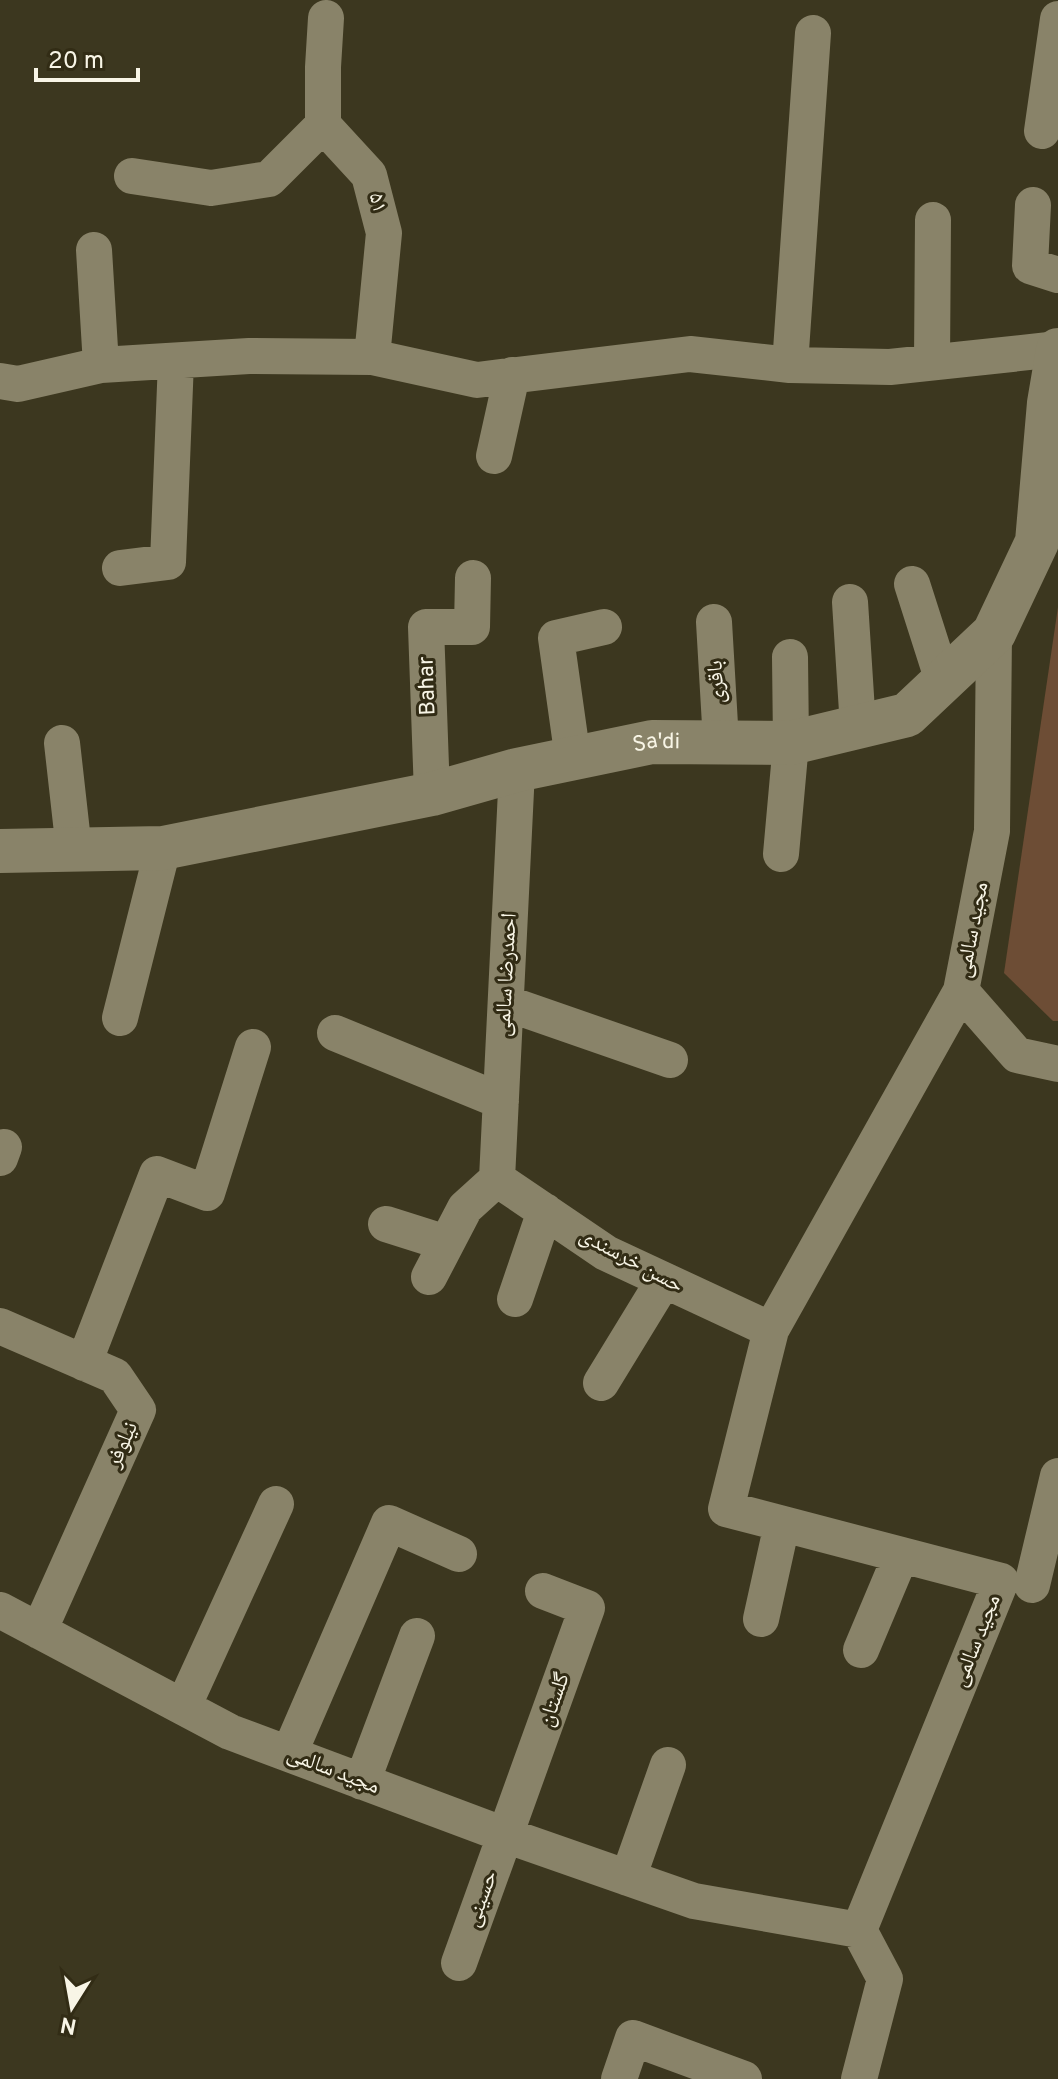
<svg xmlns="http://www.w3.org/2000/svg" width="1058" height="2079" font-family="Overpass,'Noto Naskh Arabic',sans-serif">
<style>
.green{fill:#6d4d35}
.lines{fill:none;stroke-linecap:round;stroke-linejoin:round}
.street{stroke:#898369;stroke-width:36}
.secondary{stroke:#898369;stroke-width:44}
.labels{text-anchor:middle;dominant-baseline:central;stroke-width:6;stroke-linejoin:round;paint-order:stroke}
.street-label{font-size:22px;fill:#f8f5e6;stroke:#322c15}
</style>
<rect width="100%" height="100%" fill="#3c371f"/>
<path class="green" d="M1058 607V1021H1053L1004 973Z"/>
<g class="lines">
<path class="street" d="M326 18 323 67V125L369 175 384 233 372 357
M1042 131 1058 19
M132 176 211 188 269 179 323 125
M1033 205 1030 266 1058 275
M94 250 101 365
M932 362 933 220
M790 365 813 33
M0 381 18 384 101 365 249 356 372 357 477 380 690 354 790 365 890 367 1058 349
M494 456 512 375
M120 568 168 562 176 361
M912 584 943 681
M850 602 858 727
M714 622 721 742
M62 743 74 850
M573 759 556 638 604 627
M432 794 426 627H472L473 578
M781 854 791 743 790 657
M961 991 1017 1055 1058 1064
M506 1003 670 1060
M120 1018 163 848
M335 1033 501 1101
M0 1158 4 1147
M497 1179 517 770
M497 1179 606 1253 771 1330
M386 1224 446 1243
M429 1277 465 1208 497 1179
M515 1299 545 1211
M0 1326 115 1376 138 1410 39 1631
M84 1363 157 1174 207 1193 253 1047
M601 1383 664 1280
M1032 1585 1058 1476
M0 1610 230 1732 505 1835 694 1901 859 1930 1001 1581 726 1509 771 1330 961 991 992 831 994 633
M761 1619 782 1524
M861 1650 901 1555
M183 1707 276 1504
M289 1754 389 1523 459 1554
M362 1782 417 1636
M628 1878 668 1765
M459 1963 587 1608 543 1591
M619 2079 633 2038 744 2079
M859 2079 885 1979 859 1930"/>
<path class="secondary" id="s1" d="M0 851 163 848 432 794 517 770 652 742 791 743 907 715 994 633 1037 542 1049 403 1058 350"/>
</g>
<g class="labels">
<g class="street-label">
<text transform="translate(377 203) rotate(76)">۵۱</text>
<text transform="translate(717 682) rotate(-93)">باقری</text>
<text transform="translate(428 686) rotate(-92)">Bahar</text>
<text stroke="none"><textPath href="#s1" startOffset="668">Sa'di</textPath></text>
<text transform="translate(973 930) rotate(-79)">مجید سالمی</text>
<text transform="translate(507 975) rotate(-87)">احمدرضا سالمی</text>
<text transform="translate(631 1261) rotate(28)">حسن خرسندی</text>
<text transform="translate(123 1445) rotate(-66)">نیلوفر</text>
<text transform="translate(977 1641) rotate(-68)">مجید سالمی</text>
<text transform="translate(555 1700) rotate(-71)">گلستان</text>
<text transform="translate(333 1771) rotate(21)">مجید سالمی</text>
<text transform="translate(482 1899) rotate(-70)">حسینی</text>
</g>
</g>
<g transform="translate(72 2007) rotate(191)" stroke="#322c15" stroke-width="6" paint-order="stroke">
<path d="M0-6L14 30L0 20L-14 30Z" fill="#f8f5e6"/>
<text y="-12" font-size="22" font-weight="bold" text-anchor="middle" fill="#f8f5e6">N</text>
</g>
<path d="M36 68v12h102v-12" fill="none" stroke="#f8f5e6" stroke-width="4"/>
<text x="48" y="68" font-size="24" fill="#f8f5e6" stroke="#322c15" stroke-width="6" paint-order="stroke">20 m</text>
</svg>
